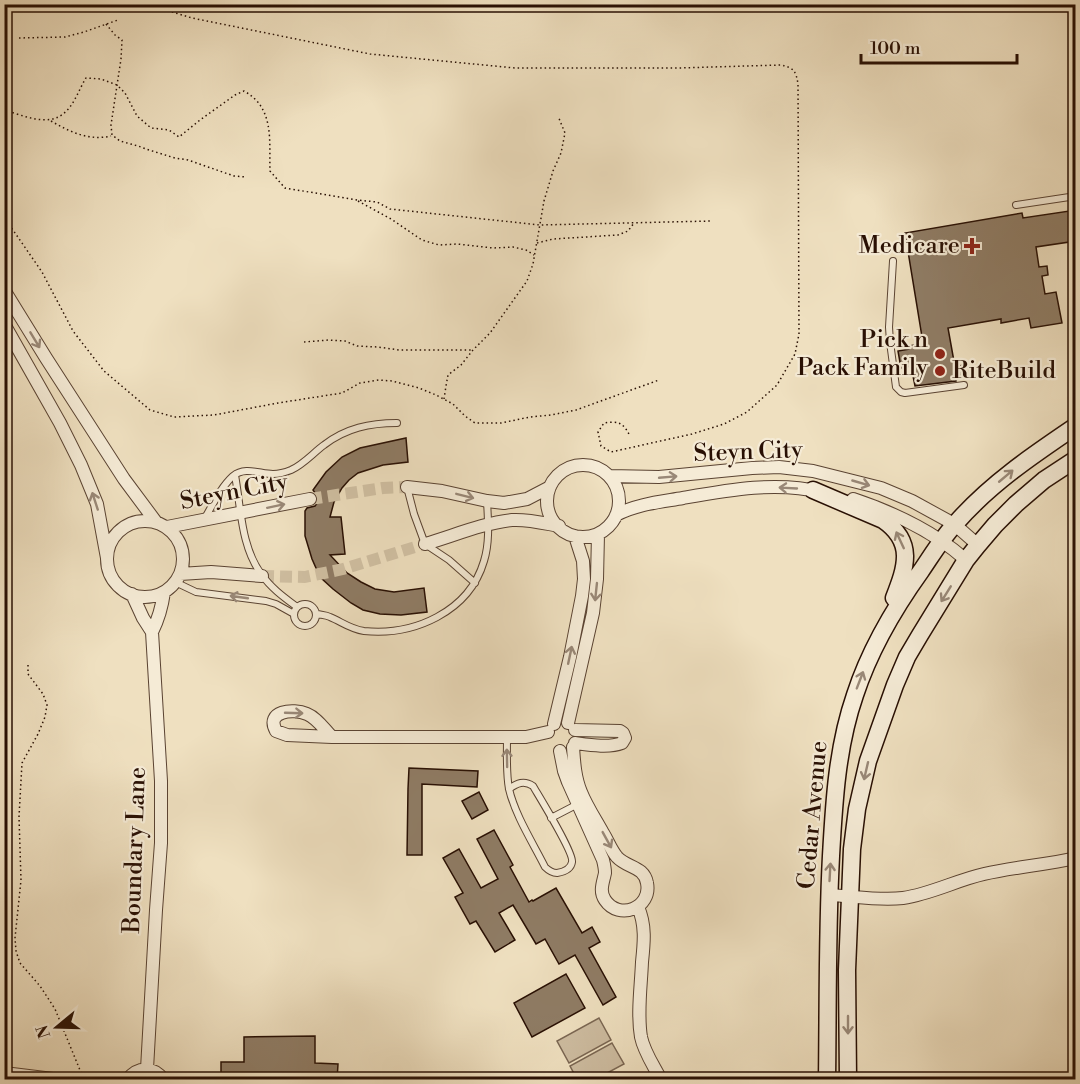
<svg xmlns="http://www.w3.org/2000/svg" width="1080" height="1084" font-family="'Libre Bodoni',serif">
<style>
.green{fill:#cdbca0;stroke:#7a6652;stroke-width:1.5}
.building{fill:#8f7c65;stroke:#280f03;stroke-width:1.5}
.lines{fill:none;stroke-linecap:round;stroke-linejoin:round}
.minor-tunnel{stroke:#d1c1a4;stroke-width:12;stroke-dasharray:12 6;stroke-linecap:butt}
.service-casing{stroke:#5a4332;stroke-width:8}
.minor-casing{stroke:#5a4332;stroke-width:14}
.secondary-casing{stroke:#280f03;stroke-width:19}
.path{stroke:#280f03;stroke-width:1.5;stroke-dasharray:1.5 3;stroke-linecap:butt}
.service{stroke:#f5ebd6;stroke-width:6}
.minor{stroke:#f5ebd6;stroke-width:12}
.secondary{stroke:#f5ebd6;stroke-width:16}
.oneway{stroke:#987}
.poi-dot{fill:#8f2418;stroke:#f5ebd6;stroke-width:2}
.labels{text-anchor:middle;dominant-baseline:central;stroke-width:4.5;stroke-linejoin:round;paint-order:stroke}
.poi-label{font-size:24px;fill:#280f03;stroke:#f5ebd6;text-anchor:end}
.street-label{font-size:24px;fill:#280f03;stroke:#f5ebd6}
</style>
<rect width="100%" height="100%" fill="#efe0c0"/>
<filter id="stains"><feTurbulence type="fractalNoise" baseFrequency=".00333" numOctaves="4"/><feColorMatrix values="0 0 0 0 .2 0 0 0 0 .09 0 0 0 0 .02 0 0 0 .5 -.17"/></filter>
<radialGradient id="worn" r=".72"><stop offset=".6" stop-color="#630" stop-opacity="0"/><stop offset="1" stop-color="#630" stop-opacity=".3"/></radialGradient>
<path class="green" d="M599 1018 611 1040 569 1063 557 1041Z
M612 1043 624 1064 596 1079H577L570 1066Z"/>
<path class="building" d="M1076 210V241L1036 247 1039 267 1047 266 1048 275 1042 276 1045 294 1056 292 1062 323 1031 328 1029 318 1001 323V319L948 328 955 367 963 365 965 376 956 377V381L915 386 911 366 901 368 898 351 909 349V346L923 343 905 233 1022 213 1023 218Z
M406 438 408 462 383 465 358 473 349 480 342 488 334 502 330 517H341L345 554 330 555 347 573 361 582 375 589 394 592 424 588 427 612 401 615 380 614 363 610 351 603 333 589 320 577 312 559 305 536V511L307 508 315 506 318 502V497L313 490 326 472 342 457 360 448Z
M409 768 478 771 477 787 422 784V855H407L408 789Z
M479 792 488 810 472 819 462 801Z
M494 830 513 865 510 867 529 902 532 900 533 901 556 888 582 933 592 927 600 942 589 948 616 997 603 1005 575 955 559 964 545 939 536 944 513 905 499 913 515 940 495 952 476 921 470 924 455 897 463 893 443 858 459 849 481 888 498 879 477 839Z
M566 974 585 1008 532 1037 514 1003Z
M315 1036V1063L338 1064 337 1080H221V1062H244V1037Z"/>
<g class="lines">
<path class="minor-tunnel" d="M310 499 383 488 407 487
M262 576 305 577 343 569 425 544"/>
<g class="service-casing">
<path id="service" d="M1016 205 1076 196
M893 261 889 327 890 342 896 387 901 392 905 393 964 385
M235 475C241 508 241 548 262 575 271 588 285 598 297 607
M407 487 414 514 425 544 449 560 475 583
M205 518C213 504 221 487 233 476 245 466 260 474 273 474 279 474 286 472 291 470 304 464 313 453 324 445 346 428 370 423 397 423
M175 582 196 592 266 601 276 604 294 614
M294 615a11 11 0 1 1 22 0a11 11 0 1 1-22 0Z
M317 614C321 615 326 615 330 617 342 622 350 629 364 631 414 636 469 612 484 561 490 542 488 520 487 501
M507 737C507 754 506 773 509 789 515 815 533 843 545 867 549 871 552 873 557 873 563 872 571 869 572 862 574 853 540 798 533 786 524 780 517 783 509 789
M551 818 578 804"/>
</g>
<g class="minor-casing">
<path id="minor" d="M4 290 46 358 124 479 156 522
M4 324 60 423 81 465 97 504 107 558
M547 501a36 36 0 1 1 72 0a36 36 0 1 1-72 0Z
M609 476 659 477 752 468 779 467 813 471 881 488 912 501 954 524 978 545
M407 487 442 491 487 501 504 503 527 499 550 487
M853 499C883 509 913 522 940 540 949 546 958 553 966 560
M616 515C637 504 660 502 683 498 728 490 776 481 821 492
M107 559a38 38 0 1 1 76 0a38 38 0 1 1-76 0Z
M167 527 310 499
M425 544C453 536 483 523 512 520 528 519 543 523 559 526
M180 574 211 572 262 576
M132 594 143 618 152 632 161 781V843L156 910 147 1069
M152 632C159 618 162 607 164 592
M568 723 593 613 597 579 598 534
M554 724 570 657 582 596 584 579 583 561 575 536
M575 730 620 731 623 733 625 738 622 743C609 748 590 745 575 743
M332 737C324 729 317 718 307 714 293 708 265 711 276 731L287 735 332 737H526L548 732
M560 751 564 771 568 782 603 860C604 864 605 869 605 873 603 883 599 891 605 900 619 921 652 908 647 883 644 866 627 868 617 857 611 850 608 841 603 833 596 820 587 807 581 792 575 778 574 762 573 747
M829 895C853 896 879 901 903 898 931 894 957 880 984 874 1014 867 1045 865 1076 858
M638 907C646 925 644 943 642 962 641 987 637 1013 641 1037 644 1052 654 1066 661 1080
M4 1073 61 1080
M127 1080C138 1066 153 1066 164 1080"/>
</g>
<g class="secondary-casing">
<path id="secondary" d="M813 490 883 520C915 542 906 567 894 598
M827 1080C828 1005 827 931 831 856 834 802 837 747 855 695 870 649 893 610 921 571 932 555 942 538 956 523 990 484 1033 455 1076 426
M848 1080 847 970 852 849 857 809 868 761 895 685 907 657 920 635 966 560 978 545 995 525 1016 504 1044 480 1076 459"/>
</g>
<path class="path" d="M146 4 192 18 370 54 515 68H678L781 65C794 68 796 71 798 84L799 334 795 354 777 385 747 412 724 424 692 434 611 452 601 446 598 432 604 423C618 421 623 422 630 436
M106 24 115 35 122 40 121 59 111 125 112 135 120 141 138 146 149 150 175 158 188 160 234 176 246 177
M19 38 65 37 84 32 118 20
M4 110C22 115 47 127 63 114 74 106 79 89 86 78L101 79 117 85 125 93 137 116 151 128 169 130 179 137 200 120 235 95 244 91C275 108 269 141 270 171L285 188 357 200 377 202 390 209 540 225 711 221
M51 121C70 132 89 141 111 136
M358 201 391 219 422 240 439 245 457 244 493 248 513 247 526 250 534 255
M4 217 42 272 73 331 104 371 150 410 174 417 214 415 278 403 342 393 360 383 379 380 392 381 419 388 436 395 453 404 465 416 475 423H501L530 417 551 415 576 410 659 380
M537 243 553 239 618 235 628 231 634 223
M304 342 328 340 345 341 357 346 378 347 399 350H473
M444 399 446 386 448 375 461 365 473 350 490 333 527 281 533 264 544 201 553 171 561 153 565 133 558 116
M28 665V674L43 694 47 705 45 717 38 734 22 763 19 817 21 880 15 938 16 951 20 963 40 986 55 1009 84 1080"/>
<use href="#service" class="service"/>
<use href="#minor" class="minor"/>
<use href="#secondary" class="secondary"/>
</g>
<defs><path id="oneway-shaft" d="M-6 0H5M1.5-3L5.5 0L1.5 3" fill="none" stroke-width="1.6" stroke-linecap="round" stroke-linejoin="round" transform="scale(1.5)"/></defs>
<g class="oneway">
<use href="#oneway-shaft" transform="translate(35 340) rotate(59)"/>
<use href="#oneway-shaft" transform="translate(1006 476) rotate(-40)"/>
<use href="#oneway-shaft" transform="translate(668 477) rotate(-5)"/>
<use href="#oneway-shaft" transform="translate(861 483) rotate(16)"/>
<use href="#oneway-shaft" transform="translate(788 488) rotate(-177)"/>
<use href="#oneway-shaft" transform="translate(465 496) rotate(14)"/>
<use href="#oneway-shaft" transform="translate(95 501) rotate(-108)"/>
<use href="#oneway-shaft" transform="translate(276 506) rotate(-12)"/>
<use href="#oneway-shaft" transform="translate(900 540) rotate(-115)"/>
<use href="#oneway-shaft" transform="translate(596 592) rotate(96)"/>
<use href="#oneway-shaft" transform="translate(946 594) rotate(122)"/>
<use href="#oneway-shaft" transform="translate(239 597) rotate(-172)"/>
<use href="#oneway-shaft" transform="translate(570 655) rotate(-78)"/>
<use href="#oneway-shaft" transform="translate(860 680) rotate(-69)"/>
<use href="#oneway-shaft" transform="translate(294 713) rotate(2)"/>
<use href="#oneway-shaft" transform="translate(507 758) rotate(-91)"/>
<use href="#oneway-shaft" transform="translate(866 771) rotate(103)"/>
<use href="#oneway-shaft" transform="translate(607 840) rotate(61)"/>
<use href="#oneway-shaft" transform="translate(830 872) rotate(-87)"/>
<use href="#oneway-shaft" transform="translate(848 1025) rotate(90)"/>
</g>
<g class="poi-dot">
<path d="M969 237h6v6h6v6h-6v6h-6v-6h-6v-6h6z"/>
<circle cx="940" cy="354" r="6"/>
<circle cx="940" cy="371" r="6"/>
</g>
<g class="labels">
<g class="poi-label">
<text x="960" y="246">Medicare</text>
<text x="928" y="340">Pick n<tspan x="928" dy="28">Pack Family</tspan></text>
<text x="952" y="371" text-anchor="start">RiteBuild</text>
</g>
<g class="street-label">
<text transform="translate(748 452) rotate(-2)">Steyn City</text>
<text transform="translate(234 492) rotate(-11)">Steyn City</text>
<text transform="translate(813 815) rotate(-85)">Cedar Avenue</text>
<text transform="translate(135 850) rotate(-88)">Boundary Lane</text>
</g>
</g>
<rect width="1080" height="1084" fill="none" stroke="#efe0c0" stroke-width="24"/>
<rect x="6" y="6" width="1068" height="1072" fill="none" stroke="#280f03" stroke-width="3"/>
<rect x="12" y="12" width="1056" height="1060" fill="none" stroke="#280f03" stroke-width="1.5"/>
<g transform="translate(57 1027) rotate(251)" stroke="#f5ebd6" stroke-width="4.5" paint-order="stroke">
<path d="M0-4.5L10 22L0 15L-10 22Z" fill="#280f03"/>
<text y="-9" font-size="16" font-weight="bold" text-anchor="middle" fill="#280f03">N</text>
</g>
<path d="M861 54v9h156v-9" fill="none" stroke="#280f03" stroke-width="3"/>
<text x="870" y="54" font-size="18" fill="#280f03" stroke="#f5ebd6" stroke-width="4.5" paint-order="stroke">100 m</text>
<rect width="100%" height="100%" filter="url(#stains)"/>
<rect width="100%" height="100%" fill="url(#worn)"/>
</svg>
